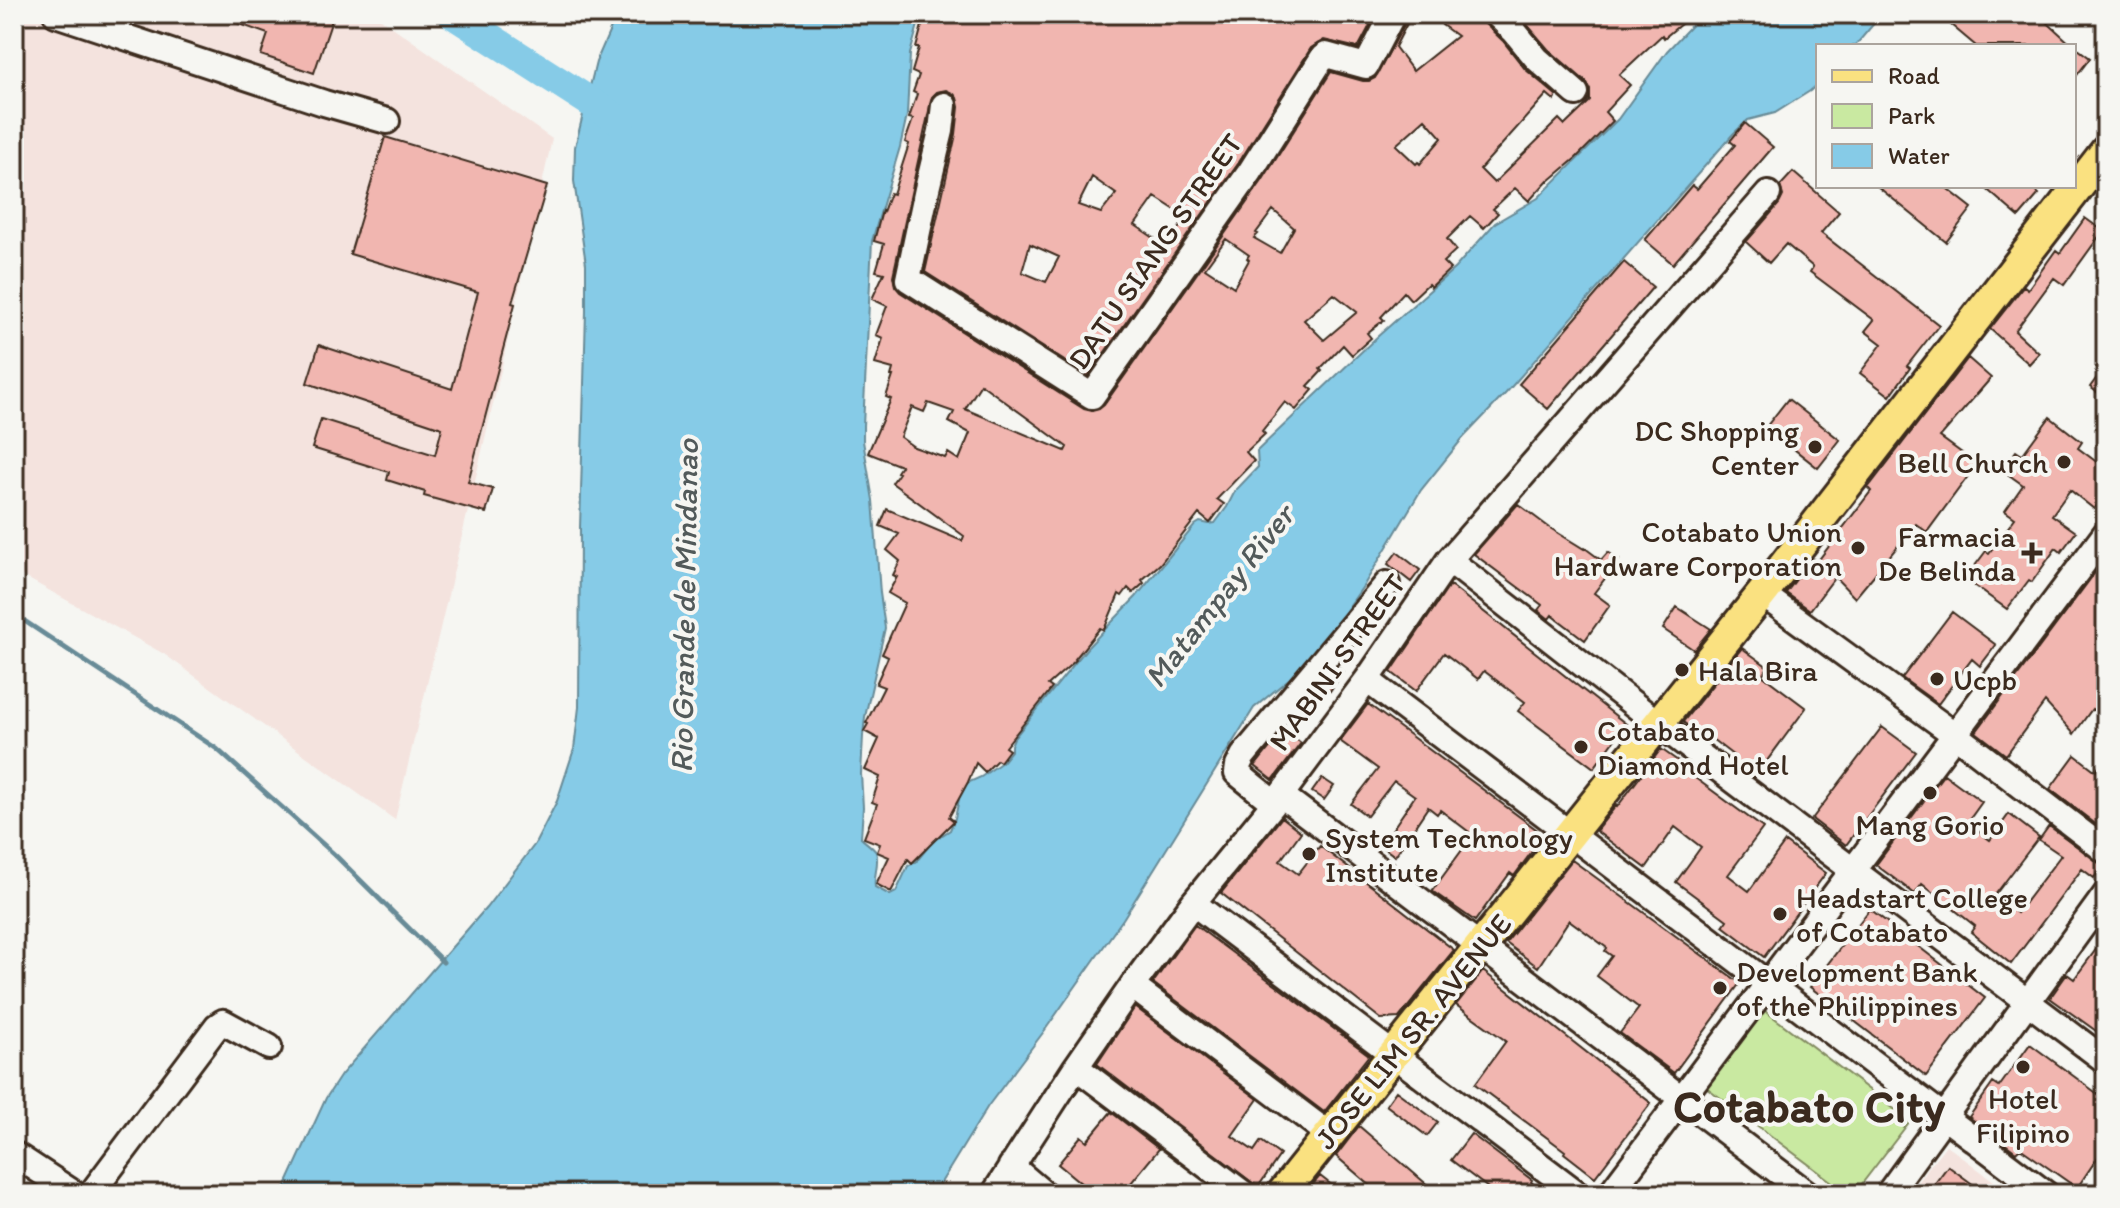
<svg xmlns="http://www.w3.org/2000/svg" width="2120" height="1208" font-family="Itim,sans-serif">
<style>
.built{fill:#f4e3de}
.green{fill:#c9e9a1;stroke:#828a60;stroke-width:2}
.water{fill:#86cbe7;stroke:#688b97;stroke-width:2}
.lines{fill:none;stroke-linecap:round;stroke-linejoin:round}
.stream{stroke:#688b97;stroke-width:5}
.river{stroke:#86cbe7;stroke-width:30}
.building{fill:#f1b6b0;stroke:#3b2a1e;stroke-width:2;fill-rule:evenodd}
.minor-casing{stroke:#3b2a1e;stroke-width:30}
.major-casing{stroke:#3b2a1e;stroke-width:36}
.minor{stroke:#f6f6f2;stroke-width:24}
.major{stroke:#fae180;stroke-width:30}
.poi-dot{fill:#3b2a1e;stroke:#f6f6f2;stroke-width:3}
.labels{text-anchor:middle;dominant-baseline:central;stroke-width:8;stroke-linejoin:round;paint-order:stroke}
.street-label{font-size:30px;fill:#3b2a1e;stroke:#f6f6f2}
.poi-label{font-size:30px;fill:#3b2a1e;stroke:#f6f6f2;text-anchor:start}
.water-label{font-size:32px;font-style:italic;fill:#525a5a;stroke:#f6f6f2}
.town-label{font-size:46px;font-weight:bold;fill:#3b2a1e;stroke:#f6f6f2}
</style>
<rect width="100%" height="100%" fill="#f6f6f2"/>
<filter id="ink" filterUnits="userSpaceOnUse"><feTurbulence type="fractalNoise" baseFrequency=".0125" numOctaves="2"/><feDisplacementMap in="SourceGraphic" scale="16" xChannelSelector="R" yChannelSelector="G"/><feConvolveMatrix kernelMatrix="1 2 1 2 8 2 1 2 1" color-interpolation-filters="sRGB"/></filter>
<g filter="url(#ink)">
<path class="built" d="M14 14H374L552 139 502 366 395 820 164 654 14 571Z
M1946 1145 2011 1194H1908Z"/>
<path class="green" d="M1764 1010 1910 1121 1854 1194H1848L1706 1087Z"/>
<path class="water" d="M617 14H921L910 54 907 115 900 147 872 241 863 426V441L873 500 880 593 885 628 865 717 863 736 861 774 863 807 861 838C865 842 873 847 876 852 880 862 873 876 875 887L890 895 896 892 908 866 916 862 933 841 950 830 955 818 959 799 958 795 965 784 981 777 1002 762 1011 751V745L1014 738 1087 648 1136 597 1195 525 1200 522 1209 524 1215 523 1227 507 1235 491 1258 467 1257 451 1377 337 1455 268 1495 223 1538 198 1618 119 1667 51 1702 14H1882L1855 46H1818V84L1810 91 1775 113 1748 120 1733 134 1506 393 1462 439 1421 490 1364 585 1326 639 1290 678 1254 708 1123 919 1045 1030 988 1106 934 1194H282L326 1098 341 1075 486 908 535 844 557 801 574 749 579 707 580 528 586 311V264L574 181 575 147 596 62Z"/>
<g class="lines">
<path class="stream" d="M14 614 217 749 335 855 443 962"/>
<path class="river" d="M453 14 620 121"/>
</g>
<path class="building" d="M217 14H334L314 73 261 55 268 34 217 16Z
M925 14H1376L1358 48 1324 40 1311 48 1238 164 1088 376 925 272 956 134 959 107 957 98 954 94 946 90 937 92 932 97 893 276 895 286 900 292 1084 409 1092 411 1099 409 1104 405 1262 181 1331 72 1363 81H1369L1375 78 1406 21 1408 14H1412L1395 47 1413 71 1457 36 1442 25 1450 14H1481L1485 24 1503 41 1525 69 1557 96 1554 100 1547 94 1480 169 1494 183 1559 119 1565 125 1590 101V89L1586 82 1548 49 1518 14H1693L1664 38 1662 35 1619 75 1630 85 1605 112 1613 121 1576 158 1549 181 1548 180 1529 201 1515 188 1493 209 1498 213 1484 228 1470 216 1447 239 1456 250 1443 262 1450 269 1431 287 1428 284 1411 300 1404 292 1381 317 1384 320 1367 333 1371 338 1352 355 1343 345 1320 369 1322 371 1308 386 1313 390 1296 410 1285 402 1262 431 1265 434 1246 452 1254 461 1217 499 1224 504 1210 523 1199 514 1160 564 1142 580 1144 583 1133 593 1128 588 1122 596 1119 594 1104 630 1100 628 1075 659 1076 660 1048 685 1052 688 1005 747 1009 750 1000 762 997 760 985 772 976 763 968 782 949 817 954 821 912 863 908 859 891 892 876 884 889 857 877 852 880 844 864 838 877 804 872 802 880 777 865 770 879 739 864 731 868 724 866 723 884 687 876 684 888 657 882 654 905 603 888 593 897 577 893 575 900 561 887 550 899 534 880 526 887 509 962 541 964 536 892 483 899 473 897 472 901 466 868 453 891 399 886 397 893 376H891L893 369 875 364 883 338 876 335 887 306 872 299 884 273 876 271 884 244 874 241 882 211 883 212 890 193 893 194 909 144 905 142 913 119 909 118 917 94 913 92 919 75 912 72 919 48H916ZM1425 119 1442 138 1420 164 1418 162 1416 164 1396 145ZM1092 177 1116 194 1101 213 1078 205ZM1155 197 1183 215 1180 218 1184 221 1167 244 1159 238 1157 240 1135 225ZM1273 210 1294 228 1280 253 1254 238 1258 234 1256 233ZM1226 239 1249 255 1247 258 1249 260 1234 287 1205 268ZM1030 244 1059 257 1046 282 1022 272ZM1334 294 1357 312 1324 340 1304 320ZM981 384 1067 447 1065 451 965 409ZM928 403 954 412 949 422 970 433 959 460 948 453 945 458 914 447 900 437 912 407 924 412Z
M1938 14H2038L2073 46H1976Z
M2074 46 2090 58 2074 79Z
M1745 123 1773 147 1673 264 1645 240 1692 185 1697 189 1735 145 1730 141Z
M385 137 547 186 512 303 515 304 468 482 493 489 486 513 424 496 425 492 387 480 389 472 312 448 321 419 435 455 442 428 307 383 319 345 452 389 478 292 350 254Z
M1793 172 1839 212 1821 233 1939 325 1907 366 1910 368 1890 396 1860 373 1882 344 1865 331 1874 320 1810 272 1813 267 1786 244 1769 263 1746 242 1779 204 1783 196 1780 186Z
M1877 186H1944L1972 208 1946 242Z
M1983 186H2030L2039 194 2019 217Z
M2085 218 2103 231 2064 285 2054 278 2015 331 2039 353 2029 364 1990 329 2024 286 2028 289 2056 250 2060 253Z
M1624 262 1653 287 1548 409 1519 384Z
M1968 358 1991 378 1940 437 1977 464 1927 532 1916 524 1855 598 1835 577 1810 610 1786 593 1812 558 1817 562 1871 491 1868 488Z
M2106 365V399L2090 387Z
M1788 399 1840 440 1818 468 1766 427Z
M2050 417 2082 442 2078 448 2106 469V494L2094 509 2070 490 2052 515 2076 532 2061 552 2056 548 2032 582 2029 580 2007 609 1965 579 1986 551 1989 553 2015 518 2005 511 2023 485 2002 470 2016 451 2022 455Z
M1518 504 1550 528 1584 549 1585 548 1601 560 1608 552 1619 560 1594 593 1610 605 1585 640 1552 615 1549 619 1538 610 1542 605 1474 554Z
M1397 552 1420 570 1411 582 1388 564Z
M2106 558V719L2092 709 2074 734 2045 702 2006 755 1976 732Z
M1450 585 1626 724 1594 768 1518 711 1525 702 1484 671 1478 679 1444 653 1416 691 1391 672Z
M1677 607 1711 629 1694 650 1663 629Z
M1952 612 1996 645 1980 666 1972 659 1938 704 1902 678Z
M1742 648 1768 667 1762 675 1806 708 1755 777 1731 759 1734 756 1703 732 1700 735 1683 722Z
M1337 667 1343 672 1330 691 1327 689 1308 713 1302 708Z
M1368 704 1544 835 1514 876 1510 873 1475 921 1432 891 1473 835 1440 810 1437 814 1428 807 1395 856 1381 846 1415 796 1394 781 1367 816 1351 804 1378 769 1340 741Z
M1882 727 1916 752 1846 845 1812 819Z
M1284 730 1301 743 1273 780 1255 766Z
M1661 749 1685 766 1683 769 1763 828 1728 875 1749 891 1785 842 1826 873 1764 957 1723 926 1727 920 1676 882 1701 847 1675 827 1646 868 1596 831 1616 806 1617 807Z
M2075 755 2096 771 2106 756V832L2050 789Z
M1944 774 1982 802 1967 823 1990 840 2009 814 2039 837 1995 895 2017 913 2061 855 2039 840 2049 826 2103 865 2094 878 2082 869 2011 964 1971 932 1975 926 1922 884 1915 894 1876 865Z
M1322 778 1334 786 1324 800 1312 792Z
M1282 817 1301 832 1280 861 1298 874 1320 846 1454 950 1399 1018 1381 1019 1221 893Z
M1572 860 1740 983 1674 1073 1620 1033 1639 1008 1597 976 1612 956 1605 951 1607 948 1569 920 1538 967 1506 943Z
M1870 909 1985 998 1926 1076 1810 987Z
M1195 925 1369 1055 1324 1112 1153 983Z
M2106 936V1038L2050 998 2067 974 2074 979Z
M1483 971 1651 1103 1595 1177 1564 1153 1565 1151 1475 1084 1506 1041 1456 1005Z
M1135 1007 1258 1099 1232 1136 1254 1151 1261 1141 1280 1155 1258 1187 1097 1064Z
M2030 1044 2106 1100V1145L2077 1188 2020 1148 2016 1152 1969 1117 1993 1083 1999 1087Z
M1396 1091 1438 1122 1427 1136 1386 1105Z
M1111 1112 1159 1149 1122 1194H1094L1058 1164 1081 1136 1087 1141Z
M1359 1126 1438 1194H1380L1336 1156Z
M1471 1134 1532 1180 1531 1182 1547 1194H1496L1451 1160Z
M1948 1166 1986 1194H1927Z
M1320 1176 1343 1194H1305Z"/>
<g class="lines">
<g class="minor-casing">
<path id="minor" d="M56 14 324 103 387 121
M1496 14 1514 31 1537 59 1576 93
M944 105 941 131 927 189 908 279 1092 396 1250 172 1323 57 1326 55 1366 66 1393 14
M1449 560 1659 724 2106 1061
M1762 594 1954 734 2106 851
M1367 680 2046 1194
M1281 795 1808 1194
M1274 803 1237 773 1238 766 1243 756 1387 584
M1193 903 1578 1194
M1132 986 1330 1135
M1076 1067 1244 1194
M14 1154 75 1194
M1011 1166 1044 1194
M91 1194 217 1026 223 1022 269 1047
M994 1194 1076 1067 1132 986 1193 903 1281 795 1367 680 1449 560 1768 194
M1610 1194 2106 533
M1888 1194 2106 894"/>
</g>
<g class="major-casing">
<path id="major" d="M1282 1194 1762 594 2106 151"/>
</g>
<use href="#minor" class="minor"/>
<use href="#major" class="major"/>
</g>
</g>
<g class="poi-dot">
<circle cx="1815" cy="447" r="8"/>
<circle cx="2064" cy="462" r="8"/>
<circle cx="1858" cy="548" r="8"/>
<path d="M2028 541h8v8h8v8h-8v8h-8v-8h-8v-8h8z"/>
<circle cx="1682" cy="670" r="8"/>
<circle cx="1937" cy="679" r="8"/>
<circle cx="1581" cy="747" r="8"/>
<circle cx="1930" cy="793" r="8"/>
<circle cx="1309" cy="854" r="8"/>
<circle cx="1780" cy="914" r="8"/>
<circle cx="1720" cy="988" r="8"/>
<circle cx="2023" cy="1067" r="8"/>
</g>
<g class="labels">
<g class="street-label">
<text transform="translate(1155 251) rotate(-55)">DATU SIANG STREET</text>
<text transform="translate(1337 662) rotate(-54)">MABINI STREET</text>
<text transform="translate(1413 1031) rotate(-51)">JOSE LIM SR. AVENUE</text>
</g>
<g class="poi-label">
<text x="1799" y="430" text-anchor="end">DC Shopping<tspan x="1799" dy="34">Center</tspan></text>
<text x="2048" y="462" text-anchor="end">Bell Church</text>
<text x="1842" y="531" text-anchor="end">Cotabato Union<tspan x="1842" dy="34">Hardware Corporation</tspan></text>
<text x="2016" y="536" text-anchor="end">Farmacia<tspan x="2016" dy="34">De Belinda</tspan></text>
<text x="1698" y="670">Hala Bira</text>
<text x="1953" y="679">Ucpb</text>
<text x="1597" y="730">Cotabato<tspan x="1597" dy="34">Diamond Hotel</tspan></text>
<text x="1930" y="824" text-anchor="middle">Mang Gorio</text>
<text x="1325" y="837">System Technology<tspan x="1325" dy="34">Institute</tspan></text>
<text x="1796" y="897">Headstart College<tspan x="1796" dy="34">of Cotabato</tspan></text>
<text x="1736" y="971">Development Bank<tspan x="1736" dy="34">of the Philippines</tspan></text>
<text x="2023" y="1098" text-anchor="middle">Hotel<tspan x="2023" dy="34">Filipino</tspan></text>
</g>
<g class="water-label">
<text transform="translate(1219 596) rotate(-52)">Matampay River</text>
<text transform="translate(684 606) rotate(-89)">Rio Grande de Mindanao</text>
</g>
<g class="town-label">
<text x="1809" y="1106">Cotabato City</text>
</g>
</g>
<rect width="2120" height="1208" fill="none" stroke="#f6f6f2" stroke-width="48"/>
<rect x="24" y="24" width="2072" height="1160" fill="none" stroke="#3b2a1e" stroke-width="3" filter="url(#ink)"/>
<rect x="1816" y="44" width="260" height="144" fill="#f6f6f2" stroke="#aba49d" stroke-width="2"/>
<rect x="1832" y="70" width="40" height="12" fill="#fae180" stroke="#aba49d" stroke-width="2"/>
<text x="1888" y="84" font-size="24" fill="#3b2a1e">Road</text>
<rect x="1832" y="104" width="40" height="24" fill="#c9e9a1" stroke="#aba49d" stroke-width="2"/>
<text x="1888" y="124" font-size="24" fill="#3b2a1e">Park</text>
<rect x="1832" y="144" width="40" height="24" fill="#86cbe7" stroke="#aba49d" stroke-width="2"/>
<text x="1888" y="164" font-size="24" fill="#3b2a1e">Water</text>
</svg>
